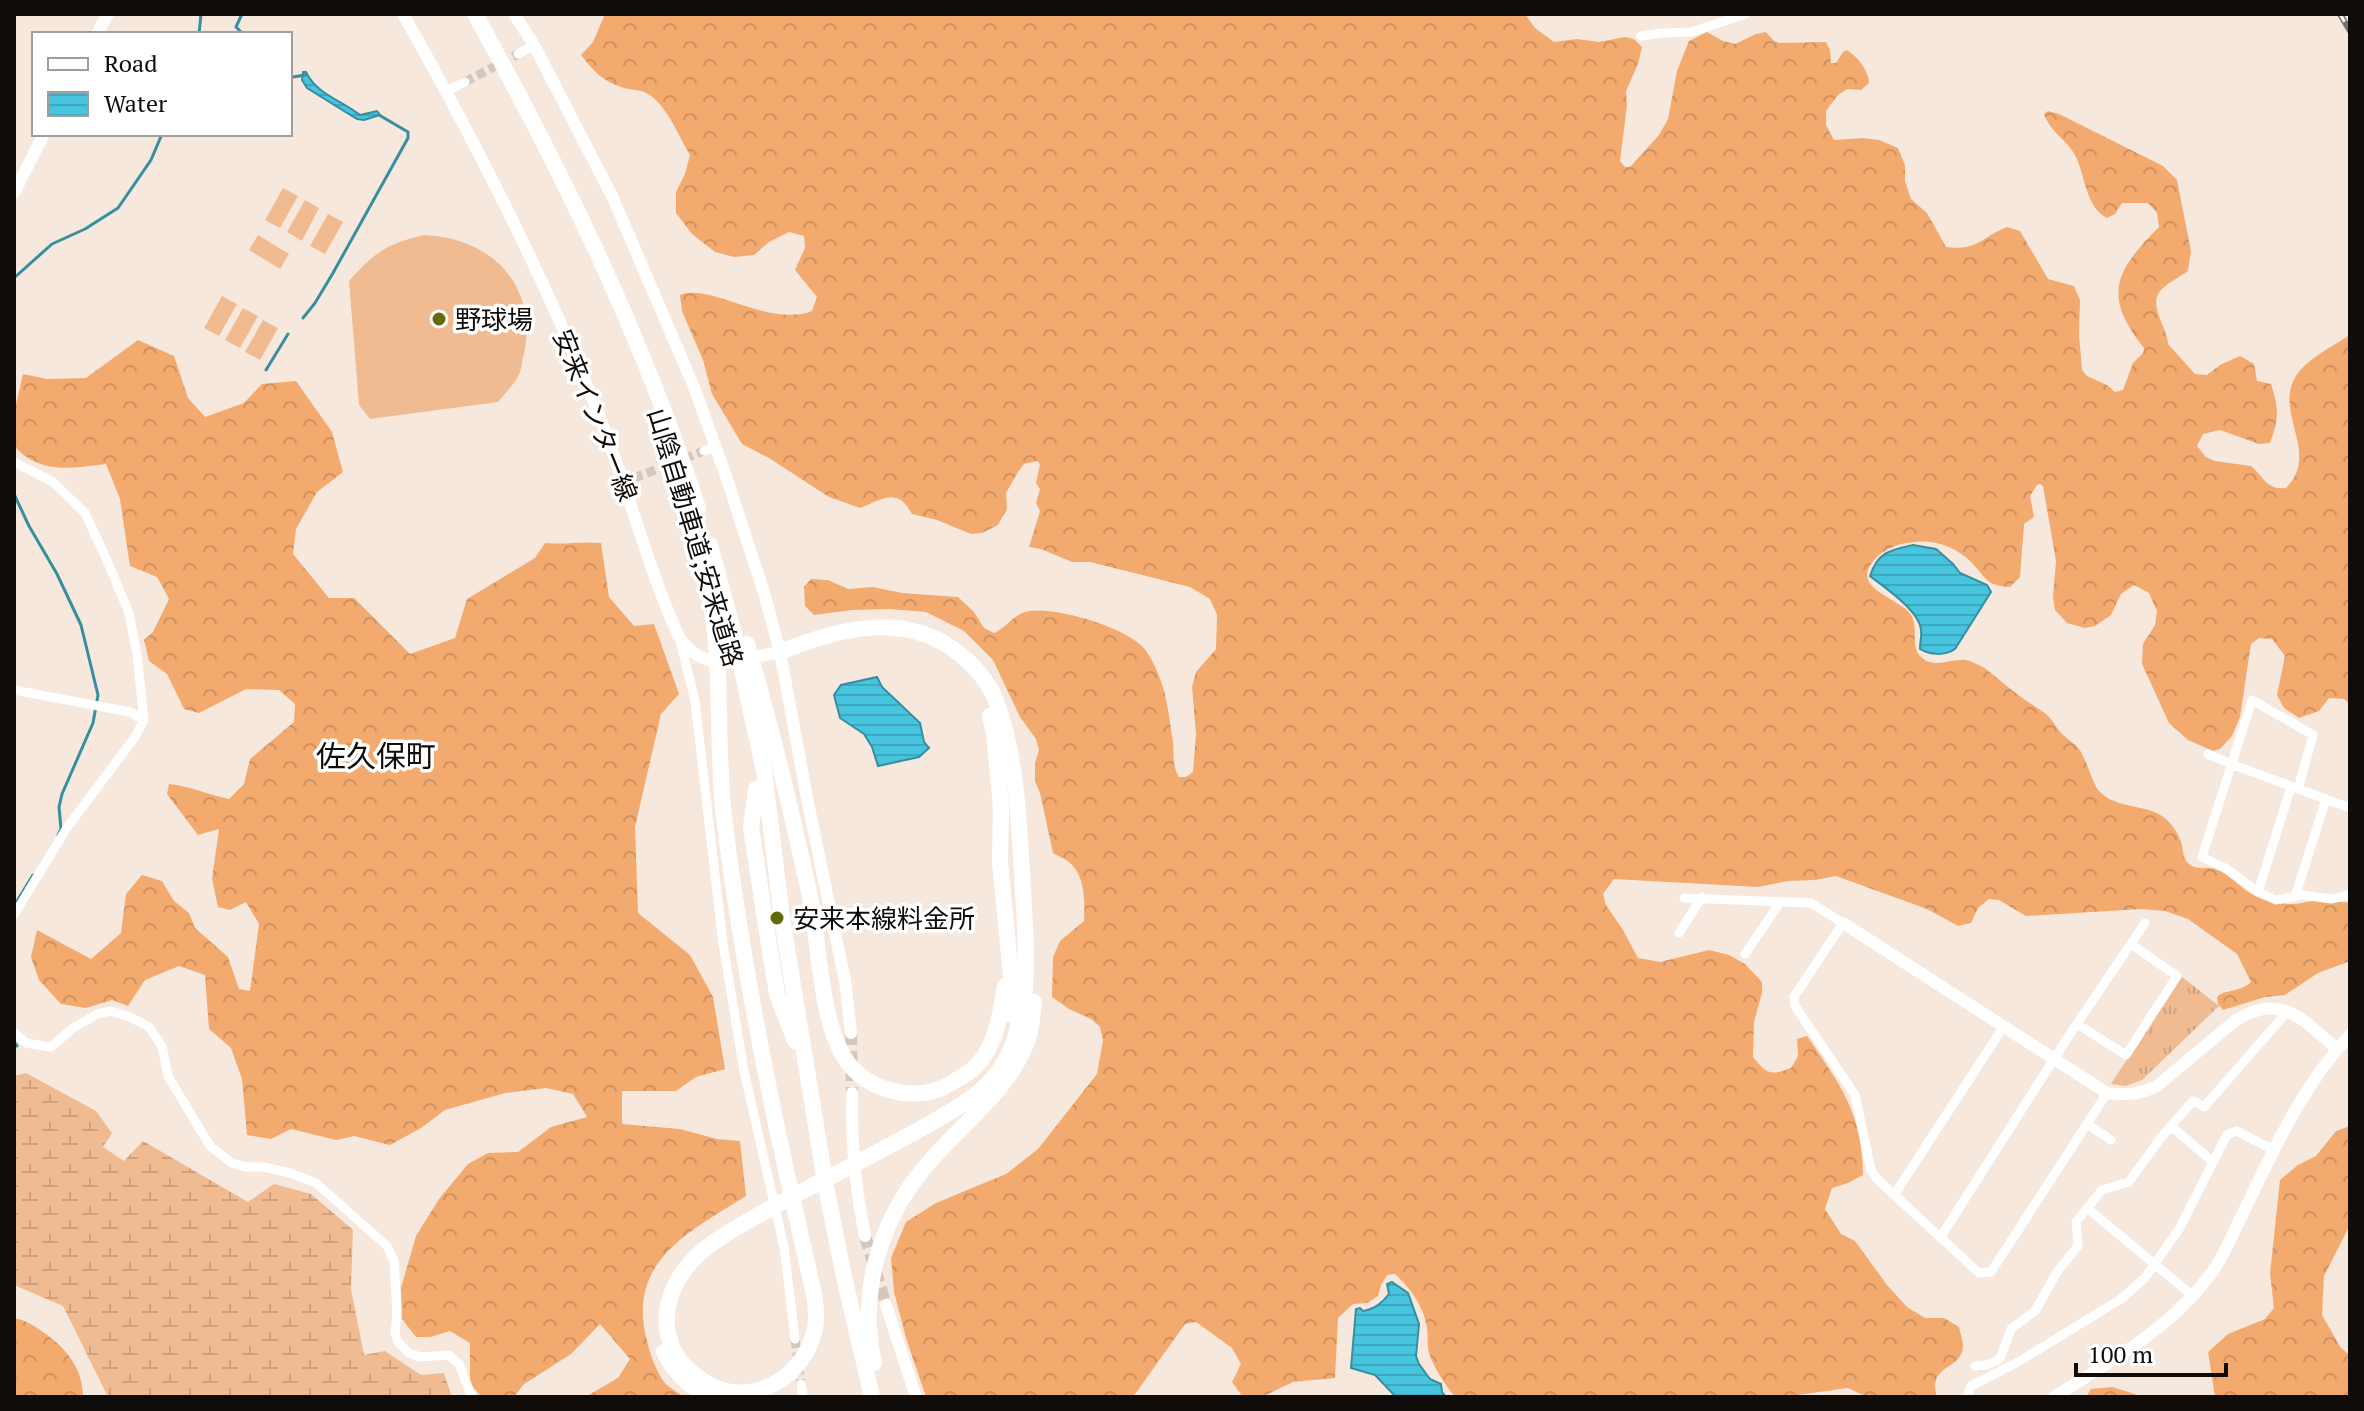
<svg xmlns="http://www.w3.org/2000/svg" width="2364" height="1411" font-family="'PT Serif','Noto Sans JP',serif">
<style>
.grass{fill:#f1bb92}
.forest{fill:url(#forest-crowns)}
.wetland{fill:url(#wetland-marsh)}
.park{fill:url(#park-tufts)}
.water{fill:url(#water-rules);stroke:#368e9f;stroke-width:2}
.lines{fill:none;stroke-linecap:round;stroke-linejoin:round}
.stream{stroke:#368e9f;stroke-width:3}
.street-tunnel{stroke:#d4c7be;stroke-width:9;stroke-dasharray:9 4.5;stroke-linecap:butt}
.secondary-tunnel{stroke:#d4c7be;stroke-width:12;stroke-dasharray:12 6;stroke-linecap:butt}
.street{stroke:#fff;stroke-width:9}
.secondary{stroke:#fff;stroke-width:12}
.highway{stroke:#fff;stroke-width:16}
.rail-casing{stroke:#786f69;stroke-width:6}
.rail{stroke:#fff;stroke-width:3;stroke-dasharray:9;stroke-linecap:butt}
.poi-dot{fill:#666909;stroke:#fff;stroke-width:3}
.labels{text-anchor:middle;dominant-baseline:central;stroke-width:7;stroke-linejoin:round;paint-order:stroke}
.poi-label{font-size:26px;fill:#100c09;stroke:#fff;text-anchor:start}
.street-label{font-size:26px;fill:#100c09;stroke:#fff}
.quarter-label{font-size:30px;fill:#100c09;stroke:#fff}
</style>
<defs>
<pattern id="forest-crowns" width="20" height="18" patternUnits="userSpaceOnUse" patternTransform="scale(2)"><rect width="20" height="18" fill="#f3aa6f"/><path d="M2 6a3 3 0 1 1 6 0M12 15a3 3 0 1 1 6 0" fill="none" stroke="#cf915f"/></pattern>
<pattern id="wetland-marsh" width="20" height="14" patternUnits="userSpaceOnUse" patternTransform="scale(2)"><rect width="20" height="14" fill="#f1bb92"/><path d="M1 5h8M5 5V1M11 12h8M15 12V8" fill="none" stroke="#cea07d"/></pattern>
<pattern id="park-tufts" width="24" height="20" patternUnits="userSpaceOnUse" patternTransform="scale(2)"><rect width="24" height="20" fill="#f1bb92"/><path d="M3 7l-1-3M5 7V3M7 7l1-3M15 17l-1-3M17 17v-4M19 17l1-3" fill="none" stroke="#cea07d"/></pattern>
<pattern id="water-rules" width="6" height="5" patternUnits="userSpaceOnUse" patternTransform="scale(2)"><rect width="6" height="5" fill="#47c5df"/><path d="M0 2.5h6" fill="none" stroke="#3da8be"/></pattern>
</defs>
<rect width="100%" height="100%" fill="#f7e8de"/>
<path class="grass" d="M283 188 298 196 280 228 265 220Z
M305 200 319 208 302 241 287 232Z
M328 214 343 222 325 254 310 246Z
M258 235 289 254 280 269 249 250Z
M424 235C492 238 538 285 524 354 522 359 522 367 520 372 516 383 505 393 498 402L370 419 359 405 349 281C375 252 386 244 424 235Z
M222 296 237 304 219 336 204 328Z
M243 308 258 316 240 348 225 340Z
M263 320 278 328 260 360 245 352Z"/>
<path class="forest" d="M605 14H1525L1535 28 1554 42 1577 39 1599 42 1625 37 1634 39 1642 47 1638 64 1626 91 1627 105 1620 161 1625 167H1630L1659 135 1668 119 1677 71 1689 41 1707 32 1723 41 1735 44 1756 34 1766 32 1774 41 1780 43 1826 42 1830 50 1831 63H1836L1843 52 1847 50C1857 56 1869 71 1869 83L1861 90 1847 89 1838 95 1826 111V125L1834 140 1863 138 1879 140 1898 148 1905 165V181L1911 199 1927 213 1946 247C1979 251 1981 237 2007 227L2020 231 2048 279 2074 286 2080 300 2079 335 2082 370 2087 376 2107 385 2115 392 2123 390 2133 363 2143 353 2144 348C2102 295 2115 271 2159 227L2157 213 2148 203H2122L2115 214 2107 218C2085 207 2085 174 2075 155 2066 139 2051 133 2044 114L2048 111 2059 114 2163 166 2177 180 2191 251 2188 271C2180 277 2169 282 2162 289 2146 304 2168 328 2168 344L2195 374 2207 375 2220 365 2240 356 2254 364 2257 381 2271 384C2279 408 2279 420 2270 443L2259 444 2220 430 2203 434 2197 446 2206 457 2215 461 2251 466C2264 477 2266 490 2286 488 2321 453 2273 412 2296 376 2307 359 2333 346 2350 335V704L2344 699 2329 698 2319 711 2299 718 2284 708 2277 695 2285 656 2272 639 2259 638 2251 644 2240 717 2232 736 2220 749 2213 751 2188 740 2169 723 2142 664 2143 644 2155 625 2157 611 2149 593 2134 585 2121 594 2111 615 2095 626 2085 628 2067 623 2055 610 2053 597 2056 561 2043 486 2040 484 2037 485 2030 496 2034 517 2024 524 2020 577 2010 587C1987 586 1987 579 1972 563 1955 545 1930 538 1906 543 1894 545 1882 551 1874 560 1849 590 1900 597 1911 615 1919 628 1910 644 1920 656 1932 670 1952 658 1966 660 1971 661 1979 665 1983 667 1996 676 2008 688 2021 697 2029 703 2038 708 2046 714 2052 719 2056 727 2061 733 2067 739 2074 743 2079 749 2087 760 2093 786 2100 792 2118 810 2147 803 2166 819 2173 825 2180 837 2182 845 2183 851 2183 857 2187 862 2196 872 2205 866 2215 869 2230 874 2241 889 2255 896 2268 902 2288 906 2302 903 2308 902 2314 900 2320 900 2331 901 2339 903 2350 902V961L2318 973 2285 995 2265 997 2223 1010 2218 1004 2217 997C2225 989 2239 993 2251 982L2237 954 2188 919 2165 911 2141 909 2026 916 1999 900 1989 899 1978 908 1971 923 1958 926 1927 909 1836 876 1815 880 1788 881 1758 887 1614 879 1603 894 1606 905 1623 930 1638 958 1660 962 1709 950 1729 955 1745 964 1762 982V993L1754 1022 1753 1057C1767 1074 1770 1076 1791 1068L1798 1056 1797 1039 1807 1036C1841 1086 1862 1112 1863 1175L1848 1183 1832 1188 1825 1209 1841 1234 1855 1241 1887 1285 1907 1307 1925 1318H1944L1959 1327C1960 1332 1963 1341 1963 1347 1961 1371 1927 1364 1937 1397H1867L1848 1388 1783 1397H1455C1444 1383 1435 1370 1429 1353 1427 1345 1428 1336 1427 1328 1424 1306 1410 1288 1395 1274L1387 1275 1381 1285 1378 1296 1367 1303 1353 1304 1338 1318 1335 1378 1293 1382 1266 1395 1242 1396 1232 1382 1241 1364 1232 1348 1196 1322 1185 1324 1133 1397H926L906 1338 894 1292 891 1258 906 1222 936 1203 1006 1174 1038 1149 1097 1074 1103 1040 1100 1027 1091 1019 1069 1009 1052 997 1053 957 1060 941 1084 921C1085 902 1085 876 1070 863 1066 859 1058 856 1053 853L1040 793 1035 781V763L1039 750 1036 739 1020 717 993 660 964 631 926 612 889 609 852 610 814 615 805 606 804 587 811 579 828 580 848 589 873 587 902 593 958 597 974 612 984 628 994 633C1008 627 1013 614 1029 611 1057 607 1125 627 1144 648 1152 658 1159 675 1163 687 1168 704 1170 724 1173 742 1174 754 1172 766 1179 777H1186L1193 772 1196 734 1192 687 1196 672 1216 649 1217 615 1210 599 1190 587 1090 562H1072L1041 549 1029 547 1040 511 1036 503 1040 489 1036 483 1040 464 1037 461 1024 464 1018 472 1006 493 1007 509 1003 516 998 525 982 533 971 534 937 520 912 514C897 486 882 500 860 508L829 497 769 458 742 444 712 394 703 360 682 311 680 295C710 282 768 328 812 311L817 297 795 270 805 248 804 236 789 232 769 242 754 255 734 257 715 252 692 234 676 213V192L685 174 690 155C679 137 668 108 651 96 641 88 632 91 621 87 602 81 593 70 581 55L593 42Z
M138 340 174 356 188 398 205 417 244 403 262 384 296 381 332 432 343 472 317 492 296 529 293 554 329 598H354L410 654 455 638 467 599 535 558 545 543C564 545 582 541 601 543L609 597 634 626 654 624 679 694 661 714 635 827 638 913 690 955 713 997 725 1069 696 1077 676 1091H622V1124L680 1129 717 1139 740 1141 746 1196C689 1232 626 1261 647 1341 650 1354 656 1371 664 1382 669 1388 678 1392 684 1397H585L618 1378 630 1359 600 1324 571 1354 524 1384 514 1397H482L470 1384V1343L450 1331 430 1337H416L402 1319 401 1288 416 1236 439 1199 468 1164 488 1153 518 1152 551 1127 587 1117 573 1094 546 1088 505 1093 445 1110 421 1128 390 1145 354 1136 336 1140 291 1129 271 1139 247 1135 242 1079 231 1048 209 1029 205 975 179 966 145 980 128 1006 112 1000 86 1008 61 1004 39 980 31 957 37 930 91 959 121 933 126 894 142 875 162 881 174 901 189 913 195 928 228 957 239 989 250 991 259 924 246 902 230 910 218 907 212 879 219 829 198 835 167 794 169 784C190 786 209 795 229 799L244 784 250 759 294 722 295 704 279 690 246 689 199 713 184 709 167 674 149 661 144 640 153 632 169 599 157 577 130 566 120 499 106 464C71 468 41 475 14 446V413L23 374 47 379 86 378Z
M2350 1126V1225L2324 1276 2322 1315 2341 1348 2350 1355V1397H2215L2208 1352 2228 1334 2265 1319 2274 1308 2270 1274 2280 1180 2298 1165 2316 1156 2336 1131Z
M14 1318C26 1320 34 1326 43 1332 66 1348 83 1368 83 1397H14Z
M2112 1387 2135 1394 2138 1397H2086L2091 1389Z"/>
<path class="wetland" d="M26 1073 96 1111 112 1133 103 1147 124 1161 143 1141 248 1202 274 1184 311 1194 353 1230 351 1289 364 1355 385 1351 421 1375 444 1373 452 1397H108L63 1306 14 1285V1076Z"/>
<path class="park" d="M2181 976 2219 1006 2142 1080 2126 1086 2111 1084Z"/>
<path class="water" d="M303 72H306C316 94 343 101 360 115L377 111 380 115 364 120 357 119 307 88 302 80Z
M1913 545 1936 549 1953 564 1960 573 1987 585 1991 592 1955 649C1945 656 1930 655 1920 649 1920 642 1922 636 1921 630 1920 611 1884 587 1870 576 1878 552 1890 550 1913 545Z
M877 677 882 687 920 723 924 742 929 748 919 757 878 766 872 747 864 734 840 718 834 695 841 685Z
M1392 1282 1408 1293 1419 1324 1416 1356 1419 1364 1430 1379 1441 1384 1442 1392 1446 1397H1396L1375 1375 1351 1368 1356 1309 1360 1308 1363 1311C1375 1309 1382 1303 1389 1294L1387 1284Z"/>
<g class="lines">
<path class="stream" d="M242 14 236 27 243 34
M199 34 201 14
M290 74 293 77 305 75
M14 278 52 244 85 229 118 208 151 160 162 134
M303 318 315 303 333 273 408 138V132L379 115
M266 370 288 334
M14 494 29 526 57 574 81 625 98 695 93 723 62 794 59 807 61 829 58 835
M14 906 33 875
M14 1042 17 1046"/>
<path class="street-tunnel" d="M465 82 518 54
M634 478 704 451
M795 1339 801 1384"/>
<path class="secondary-tunnel" d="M851 1033 852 1093
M865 1236 886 1305"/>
<path class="street" d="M1641 36 1663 33 1691 32 1746 14
M518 54 534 45
M447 91 465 82
M704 451 716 447
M14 462 53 482 85 513 109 565 129 613 137 655 144 720 135 737 66 829 14 915
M679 637 695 701 723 944 744 1071 784 1247 795 1339
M14 690 130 712 144 720
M2208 754 2231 764 2350 808
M2291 787 2258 892 2276 900 2302 895 2331 899 2350 895
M2258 892 2227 869 2202 857 2252 700 2313 735 2298 789
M2295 897 2326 799
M1684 898 1811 903 1843 923 1794 997 1795 1006 1855 1095 1871 1170 1878 1180 1979 1273 1991 1272 2107 1093
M1679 933 1702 897
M1745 954 1781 901
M2077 1024 2126 1055 2177 976 2131 944
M14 1032 26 1043 51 1047 73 1028 97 1014 111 1011 130 1017 149 1027 162 1046 168 1076 210 1146 232 1163 245 1167H264L290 1173 316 1183 387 1246 394 1261 397 1313 395 1333 398 1342 409 1353 420 1357 449 1355 459 1364 472 1397
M2087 1124 2111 1140
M2171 1126 2213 1162
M1894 1195 2004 1026
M2087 1208 2193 1296
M1940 1238 2070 1034 2145 923
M1975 1366 1987 1365 2000 1359 2011 1329 2035 1311 2057 1272 2078 1246 2076 1222 2102 1190 2129 1182 2162 1136 2193 1101 2204 1107 2288 1011
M801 1384 803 1397
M1967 1397 1971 1386 2018 1362 2121 1299 2145 1278 2179 1229 2227 1135 2237 1131 2273 1150"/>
<path class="secondary" d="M403 14C479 148 550 287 605 431 631 499 649 571 679 637 703 676 743 658 780 652
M514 14 534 45 613 198 694 387 726 476 765 596 780 652 807 798 845 981 851 1033
M97 34 108 14
M14 193 44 134
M1843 923 2107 1093C2126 1095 2140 1095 2157 1086L2236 1020C2282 992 2303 1020 2337 1049
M852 1093C851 1144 855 1187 865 1236
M886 1305 916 1397
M2054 1397C2113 1360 2175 1326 2215 1268 2226 1251 2234 1231 2243 1213 2274 1150 2301 1087 2350 1035"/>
<path class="highway" d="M475 14C563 173 642 335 698 508
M689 498C700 546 712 595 716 644 721 704 717 766 725 825 739 938 760 1050 784 1161 791 1192 798 1224 805 1255 810 1278 819 1304 815 1328 806 1375 755 1408 710 1385 695 1377 681 1366 673 1349 657 1314 673 1278 699 1254 720 1235 747 1222 771 1208 821 1181 872 1156 922 1128 952 1111 986 1094 1004 1063 1035 1008 1025 935 1022 874 1019 819 1016 758 998 706 991 686 977 668 961 655 906 610 840 628 780 652
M710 545 733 630 764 771 782 918 826 1187 844 1277 872 1397
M747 644C771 726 791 809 809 892 820 941 819 1024 848 1063 869 1090 910 1101 942 1088 949 1085 956 1080 963 1076 994 1059 1000 1018 1005 986
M990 716 994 733 1001 808 1000 862 1011 975 1012 1015
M756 789 751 827 765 920 777 994 795 1041
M664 1352C675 1373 688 1386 710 1397
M874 1363C859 1296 878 1225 921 1172 956 1127 1008 1095 1028 1039 1032 1028 1032 1014 1034 1002"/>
<g class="rail-casing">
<path id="rail" d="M2340 14 2350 31"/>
</g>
<use href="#rail" class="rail"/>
</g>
<g class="poi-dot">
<circle cx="439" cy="319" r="8"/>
<circle cx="777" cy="918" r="8"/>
</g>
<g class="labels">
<g class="poi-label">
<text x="455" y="319">野球場</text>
<text x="793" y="918">安来本線料金所</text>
</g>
<g class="street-label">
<text transform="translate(596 415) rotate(68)">安来インター線</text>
<text transform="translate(696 537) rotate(73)">山陰自動車道;安来道路</text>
</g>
<g class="quarter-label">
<text x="376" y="756">佐久保町</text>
</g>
</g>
<rect width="2364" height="1411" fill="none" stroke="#100c09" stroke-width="32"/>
<rect x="32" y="32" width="260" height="104" fill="#ffffff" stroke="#9f9e9d" stroke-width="2"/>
<rect x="48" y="58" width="40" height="12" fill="#ffffff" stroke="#9f9e9d" stroke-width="2"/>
<text x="104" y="72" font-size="24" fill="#100c09">Road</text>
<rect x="48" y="92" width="40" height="24" fill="url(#water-rules)" stroke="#9f9e9d" stroke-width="2"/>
<text x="104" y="112" font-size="24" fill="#100c09">Water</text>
<path d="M2076 1363v12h150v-12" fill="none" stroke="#100c09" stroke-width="4"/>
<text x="2088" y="1363" font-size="24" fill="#100c09" stroke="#ffffff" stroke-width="6" paint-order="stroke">100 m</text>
</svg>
